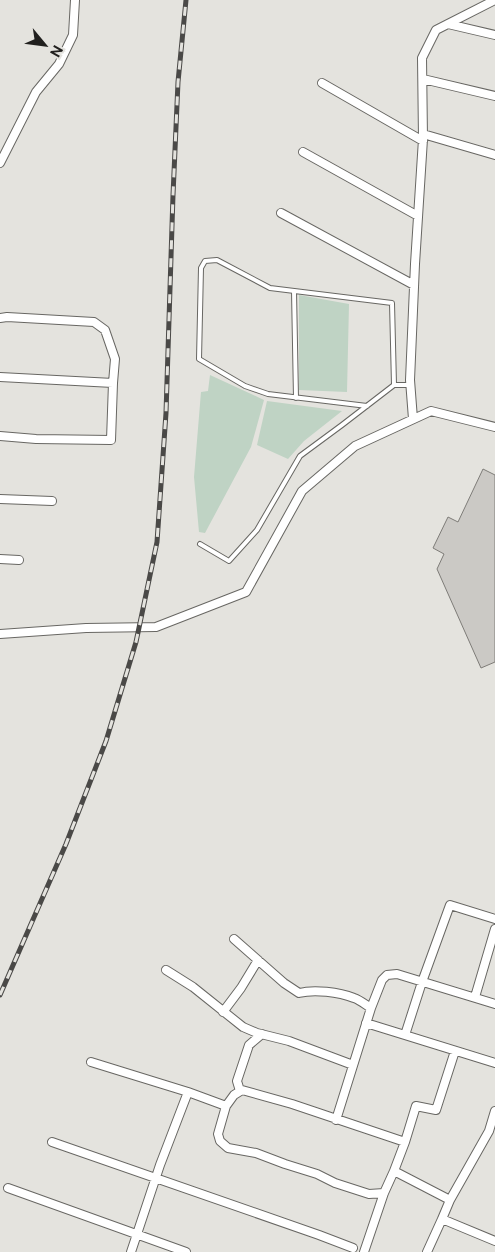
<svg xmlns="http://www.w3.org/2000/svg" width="495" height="1252" font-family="'Public Sans',sans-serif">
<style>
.green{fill:#bfd3c4}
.building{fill:#cbc9c5;stroke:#7e7c78}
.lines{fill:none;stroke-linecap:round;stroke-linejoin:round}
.service-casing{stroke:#686763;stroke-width:6}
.minor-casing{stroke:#686763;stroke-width:10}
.service{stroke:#fff;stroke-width:4}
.minor{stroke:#fff;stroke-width:8}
.rail-casing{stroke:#4a4947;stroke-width:5}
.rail{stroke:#e4e3de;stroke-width:3;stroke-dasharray:9;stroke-linecap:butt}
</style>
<rect width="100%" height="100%" fill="#e4e3de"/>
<path class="green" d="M299 295 349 304 347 392 299 390Z
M210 375 264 400 251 447 205 533 199 532 194 477 201 392 208 391Z
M267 401 342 411 304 441 288 459 257 445Z"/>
<path class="building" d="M483 469 495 475V662L481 668 437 569 444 554 433 548 448 517 458 522Z"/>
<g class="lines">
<g class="service-casing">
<path id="service" d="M294 291 296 398
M367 406 268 394 245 386 199 359 201 268 205 261 217 260 270 288 392 303 394 385
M200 544 229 561 257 530 300 456 342 425 394 385H410"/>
</g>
<g class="minor-casing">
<path id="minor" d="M448 24 495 35
M423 79 495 96
M322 83 423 141
M423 134 495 155
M303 152 418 216
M0 163 36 92 59 64 73 35 75 0
M281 213 414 285
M0 318 7 317 94 322 105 330 115 359 113 383 111 440 36 439 0 436
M0 377 113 383
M413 419 410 380 415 264 423 139 422 58 436 30 495 0
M0 499 52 501
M0 559 19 560
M0 634 86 628 156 627 246 592 302 491 355 446 431 411 495 427
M234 939 284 983 299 993C314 989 339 992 354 998 360 1000 366 1005 371 1008L336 1120
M166 970 193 987 243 1027 257 1033 289 1041 353 1065
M475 997 495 929
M371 1008 382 980 387 975 397 974 495 1004
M223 1012 241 988 258 960
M366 1023 495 1063
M405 1035 422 982 450 905 495 919
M91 1062 188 1092 226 1106
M240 1091 237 1081 249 1045 262 1034
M52 1142 319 1235 353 1248
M405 1142 416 1106 436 1110 455 1051
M8 1188 186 1252
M384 1193 369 1194 335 1183 317 1174 285 1164 256 1153 228 1148 220 1141 218 1134 226 1106 234 1095 242 1090 292 1104 405 1142 394 1171
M450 1200 489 1131 495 1111
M131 1252 160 1165 188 1092
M364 1252 384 1193 394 1171 450 1200 442 1219 495 1241
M427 1252 442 1219"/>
</g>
<use href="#service" class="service"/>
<use href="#minor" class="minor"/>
<g class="rail-casing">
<path id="rail" d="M0 995 66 844 106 741 136 642 157 542 166 413 173 195 178 82 186 0"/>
</g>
<use href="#rail" class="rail"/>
</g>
<g transform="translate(45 45) rotate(119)" stroke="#e4e3de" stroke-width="4" paint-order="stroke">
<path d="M0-4L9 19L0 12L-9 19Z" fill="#21201e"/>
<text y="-8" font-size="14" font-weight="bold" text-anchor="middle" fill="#21201e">N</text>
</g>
</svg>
